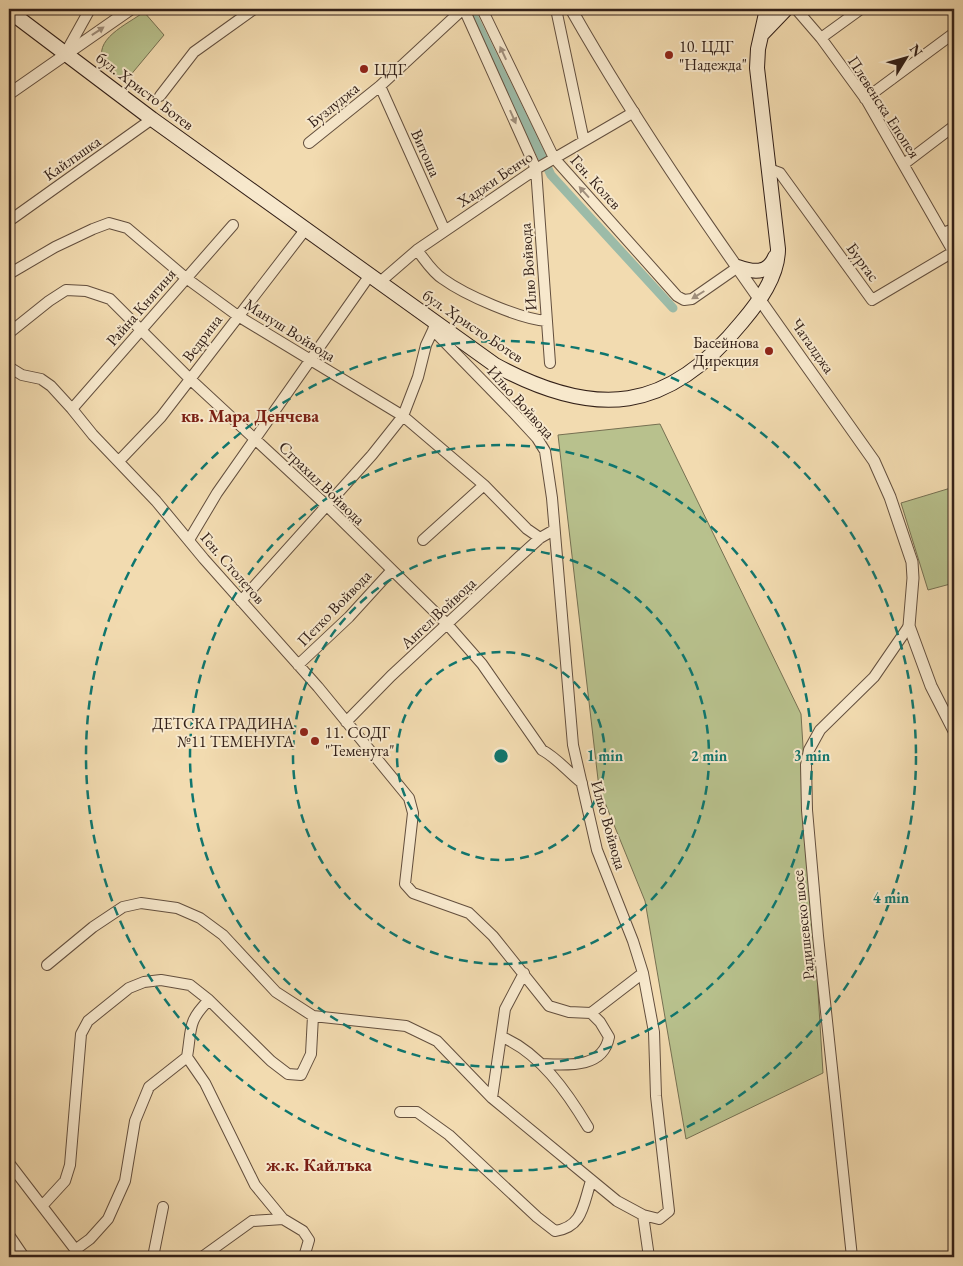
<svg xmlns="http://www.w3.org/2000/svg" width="963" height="1266" font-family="'EB Garamond',serif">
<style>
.green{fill:#b8c18d;stroke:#767052}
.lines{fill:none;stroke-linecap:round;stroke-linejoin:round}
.canal{stroke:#9cbba8;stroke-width:9}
.minor-casing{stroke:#634f3e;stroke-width:12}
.tertiary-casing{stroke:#634f3e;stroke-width:13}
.secondary-casing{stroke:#332018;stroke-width:16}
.minor{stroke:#f7e8cc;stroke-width:10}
.tertiary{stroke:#f7e8cc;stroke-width:11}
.secondary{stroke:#f7e8cc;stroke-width:14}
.oneway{fill:#9f8e7b}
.ring{fill:none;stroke:#0f766e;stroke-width:2.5;stroke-dasharray:9 6}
.poi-dot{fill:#8f2418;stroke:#f7e8cc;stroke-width:2}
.labels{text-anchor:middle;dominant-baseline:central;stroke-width:4;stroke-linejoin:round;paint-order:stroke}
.poi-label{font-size:16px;fill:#332018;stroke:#f7e8cc;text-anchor:start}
.street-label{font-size:16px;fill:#332018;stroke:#f7e8cc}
.neighbourhood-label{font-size:18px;font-weight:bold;fill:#7a1f14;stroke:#f7e8cc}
.centre{fill:#0f766e;stroke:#f7e8cc;stroke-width:2.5}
.ring-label{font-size:15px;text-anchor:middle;font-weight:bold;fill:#0f766e;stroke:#f7e8cc;stroke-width:4;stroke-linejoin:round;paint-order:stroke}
</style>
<rect width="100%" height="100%" fill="#f2dbb0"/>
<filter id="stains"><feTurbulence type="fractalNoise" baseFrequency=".004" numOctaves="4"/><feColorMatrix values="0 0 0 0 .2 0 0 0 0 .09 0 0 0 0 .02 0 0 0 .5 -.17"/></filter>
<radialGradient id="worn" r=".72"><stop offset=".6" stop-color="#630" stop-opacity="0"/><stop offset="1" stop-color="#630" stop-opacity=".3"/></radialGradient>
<path class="green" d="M144 12 164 35 124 83C118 77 109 71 105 64 90 40 128 24 144 12Z
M660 424 801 714 823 1073 686 1139 645 901 599 788 558 435Z
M954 487V583L928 590 901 503Z"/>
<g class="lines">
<path class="canal" d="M470 9 551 175 673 308"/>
<g class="minor-casing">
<path id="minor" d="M464 9 536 169 550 363
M482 9 554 158 677 296 684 300 692 299 738 267
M556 9 584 141
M796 9 821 38 867 101 954 253
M821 38 861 9
M65 54 90 9
M380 86 445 231
M160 96 194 52 254 9
M865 99 954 33
M309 143 380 86 463 9
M904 164 954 126
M769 169 780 173 872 300 953 252
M9 221 152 119
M943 233 954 229
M417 250C425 260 432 272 443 279 465 295 520 319 547 321
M9 274 55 247 93 229 109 223 127 228 186 278 238 316 403 416 484 485 527 529 540 538
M380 282 417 250 536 169 634 112
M435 323 433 330 511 410 537 438 545 451 552 498 573 745 597 850 633 941 643 973 654 1032 656 1096 669 1211 659 1219 643 1215 649 1257
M9 333 49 301 66 290 86 291 110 299 190 379 326 505 447 624 482 664 542 750C557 758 568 772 582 783
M9 367 22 375 41 379 51 386 72 409 93 435 156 501 204 559 318 687 409 798 413 813 405 884 413 893 469 913 493 936 549 1006 569 1012 591 1013 643 973
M72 409 233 225
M119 461 161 417 305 230
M189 540 217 493 370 275
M423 540 484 485
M241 601 372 455 403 416 418 377 426 345 433 330
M298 665 349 617 391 571
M346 722 391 676 519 557 540 538 554 530
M47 965 93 927 123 907 141 903 177 908 200 918 223 935 276 992 313 1016 406 1026 437 1041 492 1098 617 1201 643 1215
M502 1037C540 1053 567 1092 588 1127
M541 1064C567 1065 603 1069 609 1037L600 1022 591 1013
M492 1098 505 1009 524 973
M400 1112H417L449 1135 537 1217 555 1231C583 1227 583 1205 591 1181
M9 1163 81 1257
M42 1206 65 1181 70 1165 81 1034 88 1021 129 988 144 982 161 980 190 985 209 1000
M9 1235 24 1257
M75 1250 90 1239 108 1219 125 1181 135 1121 149 1087 187 1057
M153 1257 163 1207
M202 1257 252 1221 283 1219
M304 1257 309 1240 303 1231 283 1219 255 1185 205 1083 187 1057C192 1028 187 1022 209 1000L271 1061 288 1074 301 1075 311 1054 313 1016
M852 1257 818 936 807 810 806 765 809 750 820 730 874 677 909 626"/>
</g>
<g class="tertiary-casing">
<path id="tertiary" d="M571 9C660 166 770 313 874 461L890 497 912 562 913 578 909 626 931 686 954 731
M9 94 131 9"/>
</g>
<g class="secondary-casing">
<path id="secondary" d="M9 11 152 119 495 365C596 420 668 413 742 322 759 302 778 276 778 249L757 68 758 49 767 9
M763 33 786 9
M738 267C752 272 768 275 775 257"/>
</g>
<use href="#minor" class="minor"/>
<use href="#tertiary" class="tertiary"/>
<use href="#secondary" class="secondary"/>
</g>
<defs><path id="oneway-solid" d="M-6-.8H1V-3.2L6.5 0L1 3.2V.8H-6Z" transform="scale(1.25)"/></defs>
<g class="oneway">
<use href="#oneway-solid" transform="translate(98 31) rotate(-34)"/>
<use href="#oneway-solid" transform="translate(503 53) rotate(-115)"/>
<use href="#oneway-solid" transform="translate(513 117) rotate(66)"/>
<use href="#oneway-solid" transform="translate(584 192) rotate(-132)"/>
<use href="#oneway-solid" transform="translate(698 295) rotate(148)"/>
</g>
<g class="ring">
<circle cx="501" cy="756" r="104"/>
<circle cx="501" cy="756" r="208"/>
<circle cx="501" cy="756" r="311"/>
<circle cx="501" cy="756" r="415"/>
</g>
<g class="poi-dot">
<circle cx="669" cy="55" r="5"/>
<circle cx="364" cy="69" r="5"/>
<circle cx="769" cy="351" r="5"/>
<circle cx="304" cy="732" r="5"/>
<circle cx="315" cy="741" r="5"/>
</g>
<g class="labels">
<g class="poi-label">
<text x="679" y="46">10. ЦДГ<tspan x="679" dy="18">"Надежда"</tspan></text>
<text x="374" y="69">ЦДГ</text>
<text x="759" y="342" text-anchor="end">Басейнова<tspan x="759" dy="18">Дирекция</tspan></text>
<text x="294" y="723" text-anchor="end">ДЕТСКА ГРАДИНА<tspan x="294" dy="18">№11 ТЕМЕНУГА</tspan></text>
<text x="325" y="732">11. СОДГ<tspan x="325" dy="18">"Теменуга"</tspan></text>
</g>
<g class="street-label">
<text transform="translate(145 91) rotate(37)">бул. Христо Ботев</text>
<text transform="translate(333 105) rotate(-39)">Бузлуджа</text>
<text transform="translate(884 107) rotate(57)">Плевенска Епопея</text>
<text transform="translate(426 153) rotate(66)">Витоша</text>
<text transform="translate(72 158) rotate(-35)">Кайлъшка</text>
<text transform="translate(495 179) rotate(-34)">Хаджи Бенчо</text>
<text transform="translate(596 182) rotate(48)">Ген. Колев</text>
<text transform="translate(863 262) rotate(54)">Бургас</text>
<text transform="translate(528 267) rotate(-94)">Илю Войвода</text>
<text transform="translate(141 307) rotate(-49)">Райна Княгиня</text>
<text transform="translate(473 326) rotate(34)">бул. Христо Ботев</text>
<text transform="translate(290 330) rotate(32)">Мануш Войвода</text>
<text transform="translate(202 338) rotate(-53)">Ведрина</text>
<text transform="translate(813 346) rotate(55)">Чаталджа</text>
<text transform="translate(521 402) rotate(48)">Ильо Войвода</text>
<text transform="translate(322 483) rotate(44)">Страхил Войвода</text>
<text transform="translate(233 568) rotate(49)">Ген. Столетов</text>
<text transform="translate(334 608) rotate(-46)">Петко Войвода</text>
<text transform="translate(438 613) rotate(-43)">Ангел Войвода</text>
<text transform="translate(609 825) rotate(74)">Ильо Войвода</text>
<text transform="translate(803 925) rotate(-96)">Радишевско шосе</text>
</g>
<g class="neighbourhood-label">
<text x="250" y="415">кв. Мара Денчева</text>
<text x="319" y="1164">ж.к. Кайлъка</text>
</g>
</g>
<circle cx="501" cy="756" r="8" class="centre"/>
<g class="ring-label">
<text x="605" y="761">1 min</text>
<text x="709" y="761">2 min</text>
<text x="812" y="761">3 min</text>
<text x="891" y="903">4 min</text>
</g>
<rect width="963" height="1266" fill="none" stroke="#f2dbb0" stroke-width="30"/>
<rect x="10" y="10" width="943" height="1246" fill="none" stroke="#332018" stroke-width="2.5"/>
<rect x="15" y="15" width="933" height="1236" fill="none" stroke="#332018"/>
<g transform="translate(906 58) rotate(53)" stroke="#f7e8cc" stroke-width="4" paint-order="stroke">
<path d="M0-4L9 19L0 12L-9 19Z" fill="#332018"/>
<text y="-8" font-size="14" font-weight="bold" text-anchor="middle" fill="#332018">N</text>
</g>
<rect width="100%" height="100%" filter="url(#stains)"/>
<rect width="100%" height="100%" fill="url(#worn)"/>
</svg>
